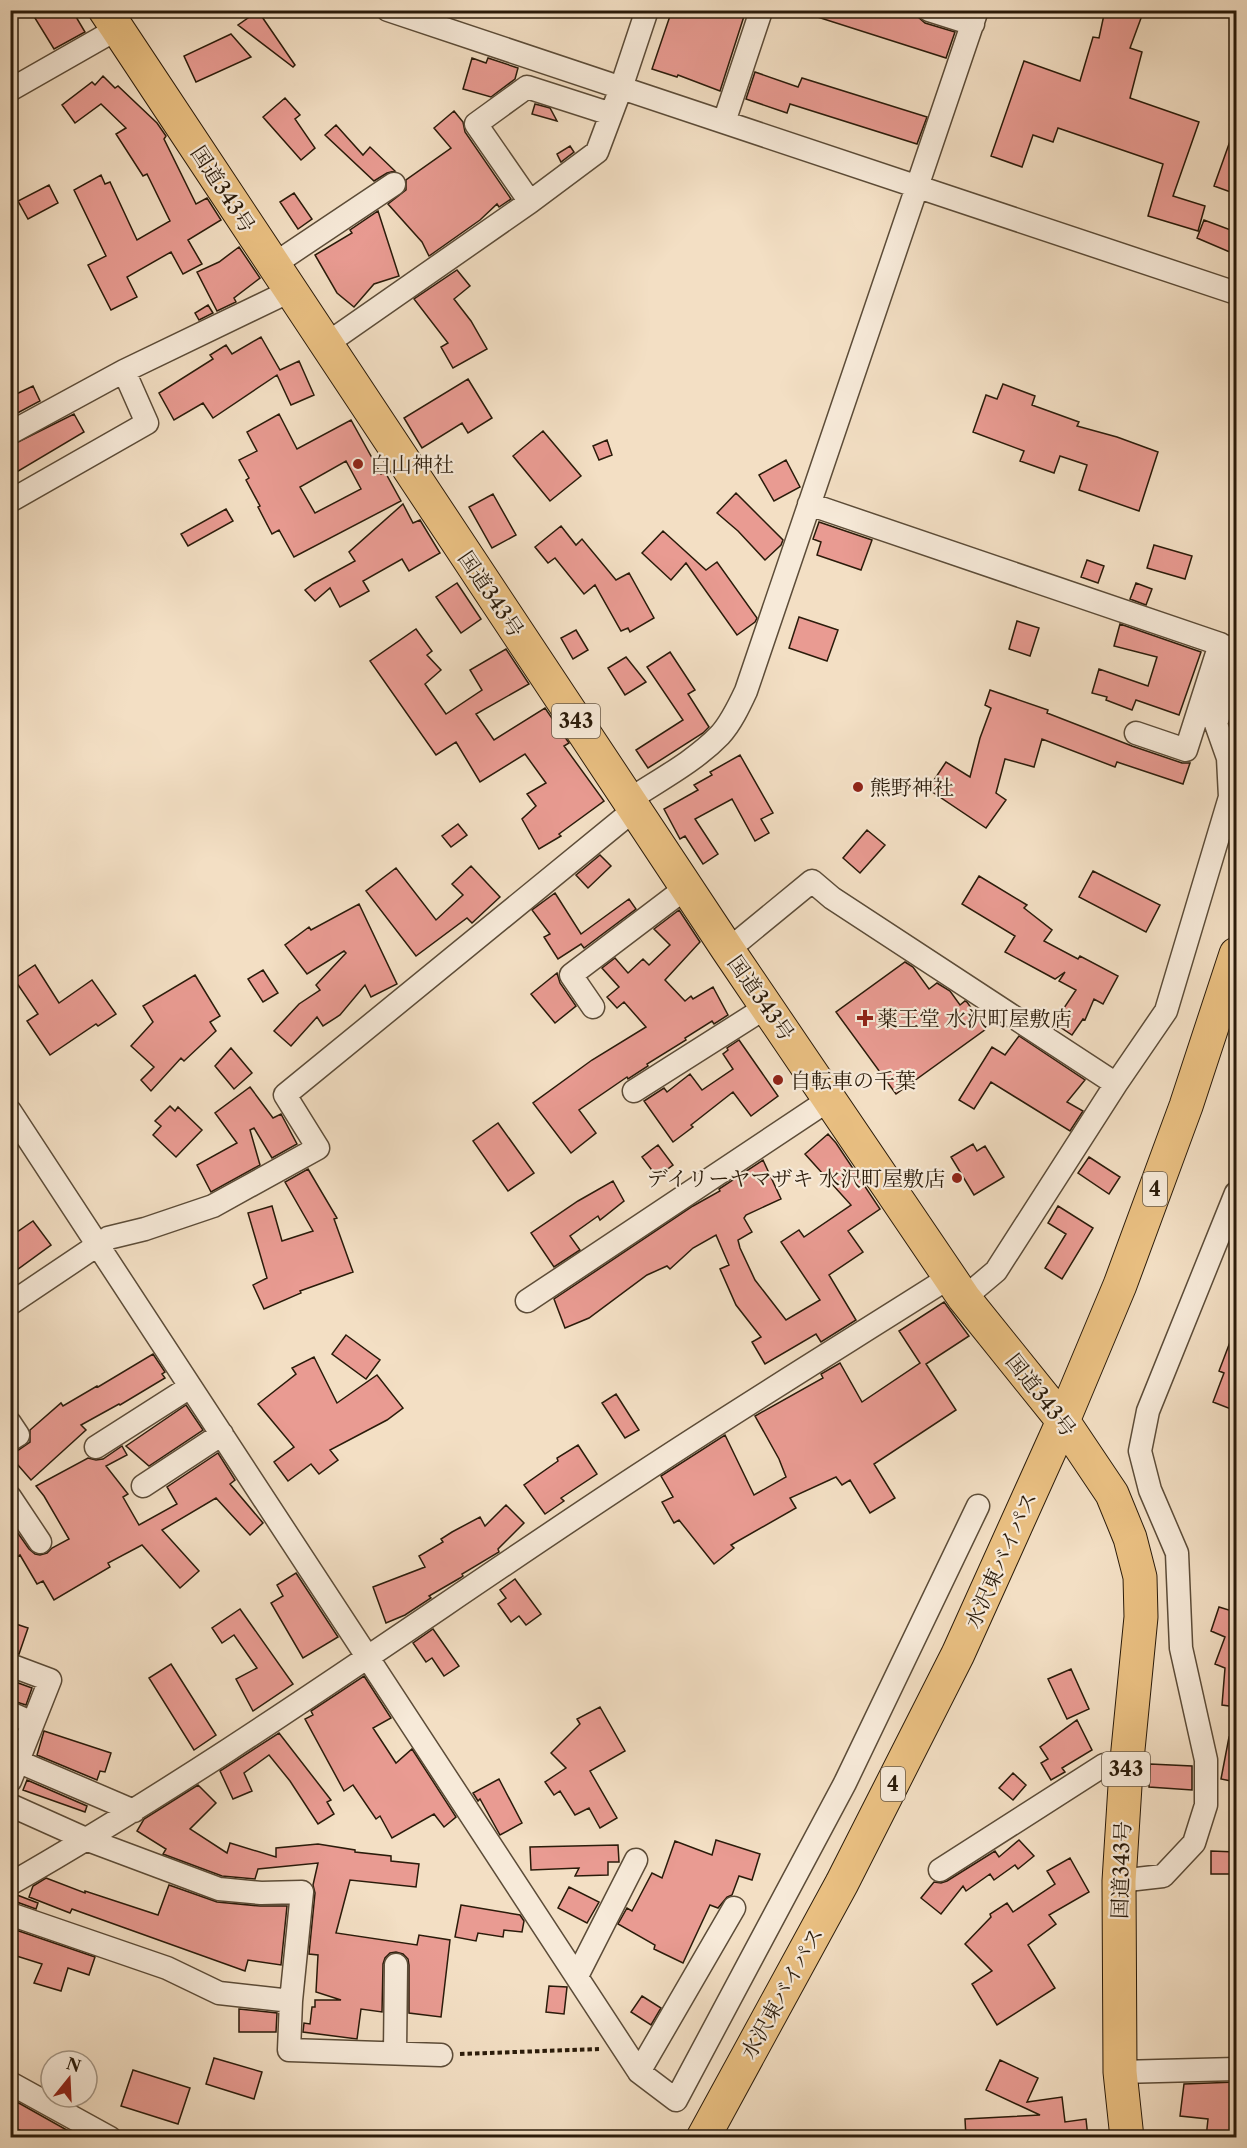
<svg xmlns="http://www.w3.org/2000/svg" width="1247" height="2148" font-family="'Libre Caslon Text','Noto Serif JP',serif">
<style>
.building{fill:#e99b92;stroke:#2a1b0a;stroke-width:1.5;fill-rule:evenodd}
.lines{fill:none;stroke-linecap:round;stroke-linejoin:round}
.minor-casing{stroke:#5c4c38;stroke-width:25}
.highway-casing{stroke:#2a1b0a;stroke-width:35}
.path{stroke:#2a1b0a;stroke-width:4;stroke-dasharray:4.5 3;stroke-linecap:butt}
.minor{stroke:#f7ead9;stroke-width:22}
.highway{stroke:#eac082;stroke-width:33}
.poi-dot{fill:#8f2418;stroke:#f7ead9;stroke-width:2}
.labels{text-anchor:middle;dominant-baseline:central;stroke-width:4.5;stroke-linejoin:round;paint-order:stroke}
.shield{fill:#f7ead9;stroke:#685948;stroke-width:1.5}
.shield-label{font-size:20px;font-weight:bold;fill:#2a1b0a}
.street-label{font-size:21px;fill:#2a1b0a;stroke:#f7ead9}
.poi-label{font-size:21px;fill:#2a1b0a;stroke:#f7ead9;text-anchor:start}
</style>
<rect width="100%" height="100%" fill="#f3dfc4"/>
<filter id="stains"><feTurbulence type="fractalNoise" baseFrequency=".00333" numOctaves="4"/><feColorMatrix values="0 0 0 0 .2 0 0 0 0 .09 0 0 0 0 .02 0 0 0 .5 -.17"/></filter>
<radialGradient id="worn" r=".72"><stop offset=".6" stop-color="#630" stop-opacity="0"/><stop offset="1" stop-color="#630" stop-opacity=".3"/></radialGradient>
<path class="building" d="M30 10H72L85 32 54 49Z
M672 10H746L720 91 678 75 677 77 652 69Z
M809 10H898L918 17 925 23 955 32 946 58 808 14Z
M1105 10H1144L1130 48 1142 52 1130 98 1199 122 1173 196 1205 206 1198 231 1148 216 1163 164 1058 128 1053 142 1033 135 1022 167 991 156 1024 61 1080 81 1093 37 1099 38Z
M258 11 295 65 293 67 238 25Z
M231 34 251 57 196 82 184 56Z
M472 58 486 63 488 58 518 68 515 79 491 97 463 89Z
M755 72 798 87 802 78 927 117 917 144 790 104 787 113 746 99Z
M103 76 115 88 118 86 157 123 166 136 164 139 196 204 207 198 221 220 188 240 202 264 183 274 171 252 127 277 137 297 111 310 88 265 106 256 74 190 101 175 105 184 110 182 137 240 170 221 147 174 143 176 116 134 126 128 101 104 75 123 62 105 92 82 95 85Z
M285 98 300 115 295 119 315 148 301 160 263 117Z
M535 104 550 108 557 121 532 114Z
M454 111 463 122 465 132 511 199 499 207 497 204 480 220 429 256 422 242 388 204 406 190V180L451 148 434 128Z
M336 125 363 155 370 147 395 171 387 173 374 181 325 135Z
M1234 130H1236V194L1214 186Z
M570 146 574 152 561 162 557 154Z
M49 185 58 203 28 219 18 201Z
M294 193 312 219 298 229 280 202Z
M378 211 399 276 374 284 354 307 337 293 315 255 352 233 350 230Z
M1204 220 1236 232V241L1232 253 1197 238Z
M239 247 260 278 234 298 236 302 217 311 197 272 219 262Z
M457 270 470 286 454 299 471 321 487 349 453 368 441 347 448 343 414 299Z
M208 305 213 313 199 320 195 313Z
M261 337 280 370 299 361 314 395 291 405 277 375 213 418 203 403 174 420 159 393 213 359 210 355 226 345 232 354Z
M468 379 492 418 468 433 462 423 422 448 404 418Z
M1003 384 1035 396 1032 405 1079 422 1077 426 1117 437 1158 452 1139 511 1079 490 1087 465 1060 456 1054 473 1020 461 1024 451 973 432 986 395 997 399Z
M33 386 40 401 10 417V397Z
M74 414 84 432 10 476V446Z
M279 414 297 449 351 420 381 474 385 472 401 501 294 557 279 530 272 534 258 507 260 506 246 480 249 478 239 460 257 451 247 432ZM346 461 361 489 315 513 300 487Z
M543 431 581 476 550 501 513 456Z
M607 440 612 455 599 460 593 446Z
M786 460 800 487 774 501 759 475Z
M736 493 783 540 781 545 765 560 738 531 717 513Z
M493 494 516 535 492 548 469 507Z
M403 504 413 523 420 520 440 553 409 571 402 559 363 581 369 591 340 607 330 588 315 601 305 590 313 584 355 561 349 552Z
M226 509 233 521 188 546 181 534Z
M819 522 872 540 861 570 817 555 821 542 813 539Z
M561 526 576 545 582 539 616 580 629 573 654 618 630 632 628 628 621 631 595 585 584 594 555 558 548 563 535 547Z
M663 531 706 570 717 562 757 618 755 622 737 635 686 563 671 580 642 553Z
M1154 545 1192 556 1185 579 1147 568Z
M1087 560 1104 566 1098 583 1081 577Z
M457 583 481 619 461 633 436 597Z
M1136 583 1152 589 1146 605 1130 599Z
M799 617 838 630 827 661 789 648Z
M1017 621 1039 628 1030 656 1009 649Z
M1120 624 1201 652 1179 715 1136 700 1132 710 1106 700 1107 697 1092 693 1099 669 1148 686 1157 657 1114 646Z
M416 629 432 651 427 655 441 670 425 684 446 714 482 690 470 670 506 649 529 684 476 714 494 740 545 708 569 743 564 746 604 801 559 834 561 836 539 849 522 819 536 806 527 794 546 783 525 754 480 782 456 742 436 755 370 661Z
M576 630 588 650 573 659 561 638Z
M670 652 695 690 688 694 709 727 703 733 648 768 636 750 683 720 647 667Z
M626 657 646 682 625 695 608 668Z
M990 690 1048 710 1047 713 1132 746 1182 763H1190L1183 784 1117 762 1115 767 1042 739 1034 767 1005 759 996 793 1006 800 986 828 928 789 946 762 970 777 980 738 991 708 985 705Z
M740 755 773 813 761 819 769 833 755 841 732 799 695 819 718 854 703 864 685 836 680 839 664 809 698 790 694 785 712 775 710 772Z
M458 824 467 835 451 847 442 836Z
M867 830 885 845 860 873 843 858Z
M600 855 611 866 588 888 576 875Z
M471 866 500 897 472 923 467 918 416 956 366 891 396 868 436 920 463 895 452 884Z
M1093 871 1160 905 1146 932 1079 897Z
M979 876 1027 905 1024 908 1052 930 1044 941 1078 959 1080 956 1118 976 1103 1004 1094 999 1085 1020 1083 1019 1072 1035 1054 1023 1076 990 1059 981 1065 972 1055 979 1005 952 1015 936 962 904Z
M555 893 581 934 629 899 636 909 584 948 581 944 558 959 544 937 550 934 532 910Z
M359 904 397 984 371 997 365 985 340 1015 323 1026 317 1017 291 1046 274 1031 299 1004 320 990 316 985 346 953 344 951 307 974 285 945 309 927 311 930Z
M679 910 700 942 665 980 685 1001 691 996 693 999 713 987 728 1015 714 1024 712 1021 685 1038 686 1040 647 1064 648 1066 628 1079 627 1077 579 1110 596 1133 571 1153 533 1103 592 1060 646 1027 624 1002 617 1008 607 997 619 987 602 968 615 958 628 973 643 959 649 965 670 945 654 929Z
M905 962 913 967 929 989 937 983 950 991 960 1005 965 1001 967 1002 986 1029 896 1094 836 1012Z
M35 965 59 1003 92 980 116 1014 98 1026 96 1024 50 1055 27 1021 38 1014 14 979Z
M263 970 278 993 263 1002 248 979Z
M557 973 560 983 576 1006 555 1023 531 994Z
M195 975 220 1016 210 1022 216 1031 184 1061 181 1058 151 1091 141 1080 154 1067 131 1046 153 1022 143 1006Z
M1019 1036 1085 1080 1067 1102 1083 1111 1070 1131 991 1082 974 1109 959 1100 992 1047 1005 1055Z
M739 1040 778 1096 751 1116 733 1092 691 1125 693 1127 673 1142 644 1101 664 1088 667 1092 690 1074 702 1090 733 1069 723 1054 728 1050 727 1048Z
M231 1048 252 1073 234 1089 215 1066Z
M250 1087 273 1118 281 1114 297 1144 272 1158 254 1128 250 1130 260 1165 211 1192 197 1165 237 1143 215 1113Z
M170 1106 175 1111 178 1107 202 1130 176 1157 153 1135 161 1126 155 1121Z
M498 1123 534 1173 508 1191 473 1141Z
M828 1134 836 1143 880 1209 848 1231 863 1252 829 1275 856 1320 821 1342 816 1334 765 1364 752 1342 761 1337 736 1305 720 1269 729 1265 716 1235 693 1248 670 1269 667 1266 647 1275 589 1318 565 1328 554 1299 693 1206 720 1191 719 1189 763 1160 781 1199 746 1215 744 1218 752 1232 738 1240 740 1248 755 1280 786 1320 820 1300 781 1242 799 1230 804 1237 851 1205 805 1154Z
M973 1144 977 1151 985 1146 1004 1177 974 1195 951 1157Z
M658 1145 673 1165 657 1177 642 1157Z
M1089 1157 1120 1177 1109 1194 1078 1173Z
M308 1169 337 1218 334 1219 353 1272 300 1291 301 1293 264 1309 253 1285 267 1278 248 1213 272 1206 282 1241 313 1231 285 1182Z
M613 1181 624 1201 600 1220 598 1216 570 1236 580 1250 554 1267 531 1233 578 1201Z
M1058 1206 1093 1228 1062 1279 1045 1268 1066 1234 1048 1223Z
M33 1221 51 1245 10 1275V1237Z
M944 1302 969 1336 926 1364 956 1410 874 1464 895 1498 870 1513 850 1480 842 1485 836 1477 790 1498 796 1508 731 1545 734 1548 714 1564 679 1520 674 1523 662 1502 673 1497 661 1476 725 1435 754 1495 786 1477 779 1459 755 1416 823 1378 821 1374 840 1363 862 1402 920 1363 899 1331Z
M1235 1329H1236V1411L1213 1402 1224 1373 1219 1371Z
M346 1335 380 1360 366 1379 332 1354Z
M153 1354 165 1372 162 1374 165 1378 120 1405 119 1404 81 1425 86 1430 31 1480 10 1456V1453L17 1451 30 1442V1430L61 1403 63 1406 97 1386 98 1387Z
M314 1357 337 1403 377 1375 403 1408 387 1420 330 1450 338 1460 319 1474 311 1464 288 1481 274 1462 294 1447 258 1404 296 1374 292 1368Z
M616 1394 639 1430 625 1438 602 1403Z
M186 1405 203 1430 149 1466 126 1446Z
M578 1445 597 1474 561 1498 564 1501 545 1514 524 1485 558 1461 557 1458Z
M122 1446 127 1455 106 1466 128 1494 123 1497 139 1525 177 1504 167 1487 218 1453 235 1480 230 1484 263 1523 250 1535 216 1498 162 1530 199 1571 180 1588 142 1545 108 1563 110 1567 54 1600 43 1581 37 1584 20 1555 10 1563V1522L29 1549 35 1554 40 1555 47 1553 52 1548 69 1539 44 1496 36 1486 88 1458 96 1460 103 1459Z
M506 1505 524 1523 498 1549 499 1552 462 1574 463 1576 460 1578 429 1596 431 1598 405 1615 386 1623 373 1587 425 1567 419 1556 443 1542 441 1539 452 1532 480 1517 485 1526Z
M296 1573 338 1637 303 1658 271 1603 283 1596 277 1585Z
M515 1579 541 1614 526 1625 519 1616 511 1622 498 1604 506 1598 500 1590Z
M1219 1607 1235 1612 1236 1611V1707L1222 1705 1225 1668 1215 1664 1225 1637 1211 1631Z
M240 1609 293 1684 253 1711 236 1679 257 1668 234 1635 222 1643 212 1628Z
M10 1622 28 1628 19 1654 10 1652Z
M433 1629 459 1666 444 1676 432 1658 426 1662 413 1643Z
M171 1664 216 1735 194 1750 149 1678Z
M1071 1669 1089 1709 1067 1719 1048 1679Z
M364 1676 391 1718 373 1728 396 1763 412 1749 456 1817 444 1827 434 1814 392 1838 380 1816 376 1819 353 1785 344 1791 305 1719 313 1715 311 1711Z
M10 1680 32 1688 26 1705 10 1700Z
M600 1707 625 1751 590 1771 617 1818 600 1828 589 1808 575 1815 560 1791 554 1795 545 1782 566 1768 551 1753 580 1724 577 1719Z
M1077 1720 1092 1750 1062 1768 1065 1772 1051 1780 1041 1763 1048 1759 1040 1747Z
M44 1731 111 1753 105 1772 100 1771 97 1780 37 1755Z
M279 1733 331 1800 327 1802 334 1814 318 1824 290 1781 269 1755 244 1773 252 1791 233 1799 220 1771Z
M1229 1737 1236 1738V1782L1221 1779Z
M1150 1764 1192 1766V1790L1149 1787Z
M1013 1773 1026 1785 1013 1800 999 1788Z
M499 1779 522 1823 500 1835 480 1799 478 1801 473 1793Z
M27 1780 87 1806 85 1812 23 1790Z
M198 1785 216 1803 190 1829 227 1853 230 1843 276 1857V1848L318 1844 355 1850V1852L391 1856V1861L419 1864 416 1887 350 1880 336 1933 417 1945 419 1935 450 1940 441 2017 409 2013V1965L408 1959 403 1954 396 1952 390 1953 385 1958 383 1964 382 2012 361 2009 357 2039 303 2032 304 2023 310 2024 312 2007H315V2000H341L316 1992 318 1955 309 1954 315 1893 313 1885 318 1863 258 1869 255 1879 222 1876 163 1854 166 1849 137 1831 144 1819Z
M716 1840 760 1854 752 1880 739 1876 732 1895 727 1897 718 1908 710 1905 683 1963 654 1949 655 1945 618 1924 627 1908 632 1911 652 1873 662 1878 675 1841 712 1855Z
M1019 1840 1034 1856 1018 1869 1015 1865 994 1880 990 1874 966 1891 963 1886 941 1914 921 1898 934 1882 941 1883 947 1881 995 1851 999 1857Z
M618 1845 619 1862H608V1875L575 1876 579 1868 531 1870 530 1847Z
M1211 1851 1236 1852V1874H1211Z
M1070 1858 1089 1892 1049 1915 1056 1924 1028 1945 1055 1988 997 2025 972 1984 992 1971 965 1944 991 1917 990 1914 1007 1903 1013 1912 1055 1884 1047 1871Z
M46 1878 85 1893V1891L158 1915 169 1885 217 1902 260 1906H287L281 1965 248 1960 245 1971 72 1909 70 1913 29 1897 33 1886Z
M569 1887 599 1902 587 1923 558 1908Z
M17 1895 38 1903 36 1909 14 1901Z
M461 1905 520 1915 524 1921 522 1932 504 1930 503 1937 478 1933 476 1941 455 1937Z
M10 1928 95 1957 89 1975 68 1968 61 1991 34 1983 42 1964 10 1954Z
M549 1986 567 1987 564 2014 546 2012Z
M642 1996 661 2008 651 2025 631 2012Z
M239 2009 277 2013 276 2032H239Z
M214 2058 262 2072 254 2099 206 2084Z
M1000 2060 1038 2078 1027 2102 1062 2097 1065 2122 1086 2119 1088 2138H966L965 2119 1040 2115 986 2090Z
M133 2070 190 2088 178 2124 121 2106Z
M1236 2082V2138H1206L1208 2119 1180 2116 1184 2084Z
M17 2102 81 2138H37L10 2126V2117Z"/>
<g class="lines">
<g class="minor-casing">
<path id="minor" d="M388 10 1236 293
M929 10 973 24
M10 90 117 29
M724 122 761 11 759 10
M530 202 476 124 527 87 611 114
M273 265 394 184
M325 345 530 202 597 152 621 88 647 10
M10 433 124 371 290 291
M10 501 147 423 124 371
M809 504 1220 644 1236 652
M1136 733 1186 750 1220 644
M629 800C659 780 694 762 720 735 731 723 739 706 746 691L977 10
M728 950 812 881 832 898 1116 1084
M593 1007 571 975 687 887
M634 1091 768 1006
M10 1111 639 2072 676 2100 845 1783 978 1506
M964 1298 996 1271 1116 1084 1166 1011 1230 797 1228 758 1216 724 1236 659
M527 1301 830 1099
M10 1304 108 1238 145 1229 213 1206 318 1148 285 1095 635 809
M10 1423 18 1435 10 1440
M96 1447 190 1387
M143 1486 222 1434
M10 1497 40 1542
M10 1665 50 1680 10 1781
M10 1713 33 1723
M10 1758 134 1811
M10 1805 88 1840 219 1889 261 1893 302 1892 291 2001 289 2050 441 2055
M940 1870 1104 1765 1126 1770
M1119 1881 1163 1876 1194 1843 1206 1805V1760L1181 1648 1177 1553 1150 1490 1140 1451 1148 1411 1236 1193
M10 1884C227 1760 428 1613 637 1476 740 1408 846 1343 950 1277
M10 1914 167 1968 219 1993 291 2001
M577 1976 636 1860
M395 2052 396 1965
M639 2072 734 1908
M1120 2072 1236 2069
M10 2083 110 2138"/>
</g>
<g class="highway-casing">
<path id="highway" d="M105 10 728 950 964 1298 1063 1421 1112 1494 1130 1538 1140 1577 1141 1617 1126 1770 1119 1881 1120 2072 1127 2138
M703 2138 842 1883 958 1654 1063 1421 1120 1285 1186 1106 1236 954"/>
</g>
<path class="path" d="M460 2054 599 2049"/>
<use href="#minor" class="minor"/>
<use href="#highway" class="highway"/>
</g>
<g class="poi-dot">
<circle cx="358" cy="464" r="6"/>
<circle cx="858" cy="787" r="6"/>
<path d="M862 1009h6v6h6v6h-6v6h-6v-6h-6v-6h6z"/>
<circle cx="778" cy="1080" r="6"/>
<circle cx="957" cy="1178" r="6"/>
</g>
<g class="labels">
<g class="shield">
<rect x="552" y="704" width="48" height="34" rx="4.5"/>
<rect x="1143" y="1172" width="24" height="34" rx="4.5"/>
<rect x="1102" y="1752" width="48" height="34" rx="4.5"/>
<rect x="881" y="1767" width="24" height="34" rx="4.5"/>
</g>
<g class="shield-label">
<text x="576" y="721">343</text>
<text x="1155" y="1189">4</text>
<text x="1126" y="1769">343</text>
<text x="893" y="1784">4</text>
</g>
<g class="street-label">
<text transform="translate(223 189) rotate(57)">国道343号</text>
<text transform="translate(491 594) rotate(56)">国道343号</text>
<text transform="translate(761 998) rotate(55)">国道343号</text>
<text transform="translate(1041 1395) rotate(52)">国道343号</text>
<text transform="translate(1001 1560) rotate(-66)">水沢東バイパス</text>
<text transform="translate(1121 1870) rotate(-88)">国道343号</text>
<text transform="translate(782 1993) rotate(-61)">水沢東バイパス</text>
</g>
<g class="poi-label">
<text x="370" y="464">白山神社</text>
<text x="870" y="787">熊野神社</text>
<text x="877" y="1018">薬王堂 水沢町屋敷店</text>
<text x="790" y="1080">自転車の千葉</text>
<text x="945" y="1178" text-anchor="end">デイリーヤマザキ 水沢町屋敷店</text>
</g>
</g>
<rect width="1247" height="2148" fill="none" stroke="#f3dfc4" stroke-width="36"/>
<rect x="12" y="12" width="1223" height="2124" fill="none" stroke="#2a1b0a" stroke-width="3"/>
<rect x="18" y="18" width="1211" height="2112" fill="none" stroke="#2a1b0a" stroke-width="1.5"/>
<g transform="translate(69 2079) rotate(18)"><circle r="28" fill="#f7ead9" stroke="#a59786" stroke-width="1.5"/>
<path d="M0-4.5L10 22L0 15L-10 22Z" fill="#8f2418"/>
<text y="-9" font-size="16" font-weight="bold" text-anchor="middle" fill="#2a1b0a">N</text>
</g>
<rect width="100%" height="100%" filter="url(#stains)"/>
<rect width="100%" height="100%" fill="url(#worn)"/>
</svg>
